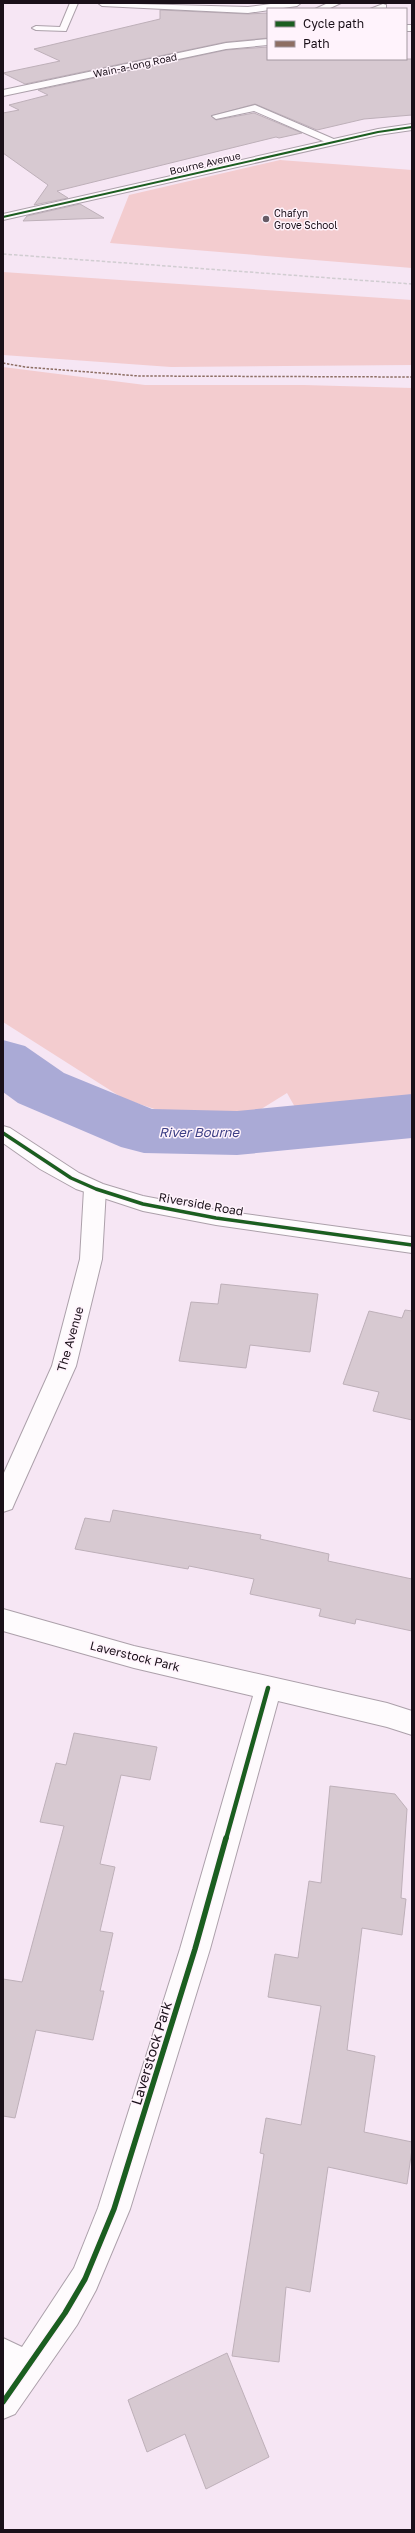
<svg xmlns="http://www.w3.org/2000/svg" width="415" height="2533" font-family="'Golos Text',sans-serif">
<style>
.green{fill:#f3cccf}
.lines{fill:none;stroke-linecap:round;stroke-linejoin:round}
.river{fill:#aaaad6;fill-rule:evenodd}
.building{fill:#d7c9d1;stroke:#beb0b9}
.service-casing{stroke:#aca0aa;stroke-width:2}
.minor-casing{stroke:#aca0aa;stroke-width:2}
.tertiary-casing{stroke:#aca0aa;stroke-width:2}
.service{fill:#fefbfd;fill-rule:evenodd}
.minor{fill:#fefbfd;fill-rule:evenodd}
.tertiary{fill:#fefbfd;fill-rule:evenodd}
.rail{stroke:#d1cdd1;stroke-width:1.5;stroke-dasharray:3.5 2;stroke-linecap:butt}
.quiet{stroke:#8d6e63;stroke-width:1.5;stroke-dasharray:2.5 1.5;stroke-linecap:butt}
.cycleway-far3-casing{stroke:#fff3fc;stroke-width:3}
.cycleway-far2-casing{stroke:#fff3fc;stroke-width:5.5}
.cycleway-far1-casing{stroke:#fff3fc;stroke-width:7}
.cycleway-casing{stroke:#fff3fc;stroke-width:8}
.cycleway-far3{stroke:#1b5e20;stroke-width:2}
.cycleway-far2{stroke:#1b5e20;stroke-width:3.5}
.cycleway-far1{stroke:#1b5e20;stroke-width:4.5}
.cycleway{stroke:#1b5e20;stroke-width:5.5}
.poi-dot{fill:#675b66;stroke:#fff3fc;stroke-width:1.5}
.labels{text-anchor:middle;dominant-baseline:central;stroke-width:3;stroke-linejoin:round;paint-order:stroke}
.far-street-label{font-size:10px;fill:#1a1019;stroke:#fff3fc}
.far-poi-label{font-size:10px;fill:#1a1019;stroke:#fff3fc;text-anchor:start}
.street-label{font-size:12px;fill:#1a1019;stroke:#fff3fc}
.water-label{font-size:13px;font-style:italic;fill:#3d3f85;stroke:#fff3fc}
.near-street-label{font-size:14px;fill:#1a1019;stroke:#fff3fc}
</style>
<rect width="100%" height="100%" fill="#f6e6f4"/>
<path class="green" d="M280 160 412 170V268L110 243 129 195Z
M3 272 412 300V365L171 367 3 355Z
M3 367 145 385H304L412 388V1098L300 1116 287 1093 242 1121 170 1114 124 1099 3 1022Z"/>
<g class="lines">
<path class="river" d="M3 1040 25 1046 64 1073 152 1109 237 1111 412 1094V1138L237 1155 144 1153 121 1147 18 1103 3 1092Z"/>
</g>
<path class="building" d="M160 10 248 14 268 13V38L226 42 25 84 3 73 60 61 34 49 160 19Z
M268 47V59H412V115L364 119 317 130 255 104 211 116 216 120 254 113 302 133 279 138 276 137 57 191 68 198 34 205 48 185 3 153V113L19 110 9 105 48 95 38 90 226 50Z
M80 204 104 218 23 221 27 216Z
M221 1284 318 1294 310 1352 250 1345 246 1368 179 1361 191 1302 218 1304Z
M405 1310 412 1311V1420L373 1411 379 1392 343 1384 369 1311 402 1318Z
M113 1510 261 1535 260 1539 329 1554 328 1561 412 1579V1631L356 1619 355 1624 319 1616 321 1609 250 1594 254 1579 189 1566 188 1569 75 1549 85 1518 110 1522Z
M74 1733 157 1747 150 1780 121 1775 100 1864 115 1867 100 1931 113 1933 100 1991H104L93 2040 36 2030 15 2118 3 2116V1979L22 1982 64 1826 40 1822 56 1763 66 1765Z
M330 1786 395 1794 407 1809 401 1898 406 1899 402 1935 362 1928 347 2050 375 2056 364 2132 412 2142V2149L407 2184 328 2167 310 2292 286 2287 279 2362 232 2356 264 2154 260 2153 266 2118 301 2125 321 2006 268 1997 275 1954 298 1958 309 1881 321 1883Z
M227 2353 269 2457 206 2489 185 2434 147 2452 128 2400Z"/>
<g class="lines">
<g class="service-casing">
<path id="service" d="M70 3H78L66 31 36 30 32 28 36 26 60 27Z
M255 105 336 140 337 142 330 144 254 111 216 119 212 116Z"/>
</g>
<g class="minor-casing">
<path id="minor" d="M98 3 248 7 278 3H301L297 6 248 13 102 6Z
M328 3H341L328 9H315Z
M383 4 386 5V9H370Z
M412 124V130L378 135 3 220V214L378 129Z
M95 1182 102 1184 106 1189 102 1259 76 1366 15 1502 12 1509 3 1512V1475L52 1366 80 1259 84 1189 88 1184Z
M3 1609 134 1646 387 1703 412 1711V1735L387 1727 278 1701 210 1949 130 2209 96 2290 77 2325 15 2414 3 2419V2338L22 2347 74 2268 98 2208 180 1949 253 1696 134 1668 3 1631Z"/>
</g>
<g class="tertiary-casing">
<path id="tertiary" d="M406 25H412V31H406Z
M268 39V45L226 49 3 96V90L226 43Z
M3 1126 10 1128 79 1173 103 1184 143 1196 216 1210 412 1237V1253L216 1225 143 1211 76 1189 40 1169 3 1143Z"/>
</g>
<use href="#service" class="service"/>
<use href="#minor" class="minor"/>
<use href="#tertiary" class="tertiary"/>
<path class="rail" d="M3 254 412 284"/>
<path class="quiet" d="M3 363 25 367 139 376 412 377"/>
<g class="cycleway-far3-casing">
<path id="cycleway-far3" d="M3 217 378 132 412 127"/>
</g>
<g class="cycleway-far2-casing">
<path id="cycleway-far2" d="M3 1133 71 1178 96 1189 143 1204 216 1218 412 1245"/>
</g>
<g class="cycleway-far1-casing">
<path id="cycleway-far1" d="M226 1839 268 1688"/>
</g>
<g class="cycleway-casing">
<path id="cycleway" d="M3 2402 65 2313 85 2279 114 2209 195 1949 226 1838"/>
</g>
<use href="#cycleway-far3" class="cycleway-far3"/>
<use href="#cycleway-far2" class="cycleway-far2"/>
<use href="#cycleway-far1" class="cycleway-far1"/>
<use href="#cycleway" class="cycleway"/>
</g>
<circle class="poi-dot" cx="266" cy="219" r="4"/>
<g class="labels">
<g class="far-street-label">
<text transform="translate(135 65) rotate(-12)">Wain-a-long Road</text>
<text transform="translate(205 163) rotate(-13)">Bourne Avenue</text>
</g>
<g class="far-poi-label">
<text x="274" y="213">Chafyn<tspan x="274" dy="12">Grove School</tspan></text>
</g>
<g class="street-label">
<text transform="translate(201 1204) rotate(10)">Riverside Road</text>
<text transform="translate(70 1339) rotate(-74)">The Avenue</text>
<text transform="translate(135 1656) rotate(14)">Laverstock Park</text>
</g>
<g class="water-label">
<text x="199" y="1132">River Bourne</text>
</g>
<g class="near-street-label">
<text transform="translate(151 2053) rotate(-73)">Laverstock Park</text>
</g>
</g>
<rect width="415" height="2533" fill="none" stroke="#1a1019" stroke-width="8"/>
<rect x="267" y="8" width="140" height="52" fill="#fff3fc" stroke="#a398a1"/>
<rect x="275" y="21" width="20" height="6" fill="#1b5e20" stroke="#a398a1"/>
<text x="303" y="28" font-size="12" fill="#1a1019">Cycle path</text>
<rect x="275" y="41" width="20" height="6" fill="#8d6e63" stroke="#a398a1"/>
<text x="303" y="48" font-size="12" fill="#1a1019">Path</text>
</svg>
